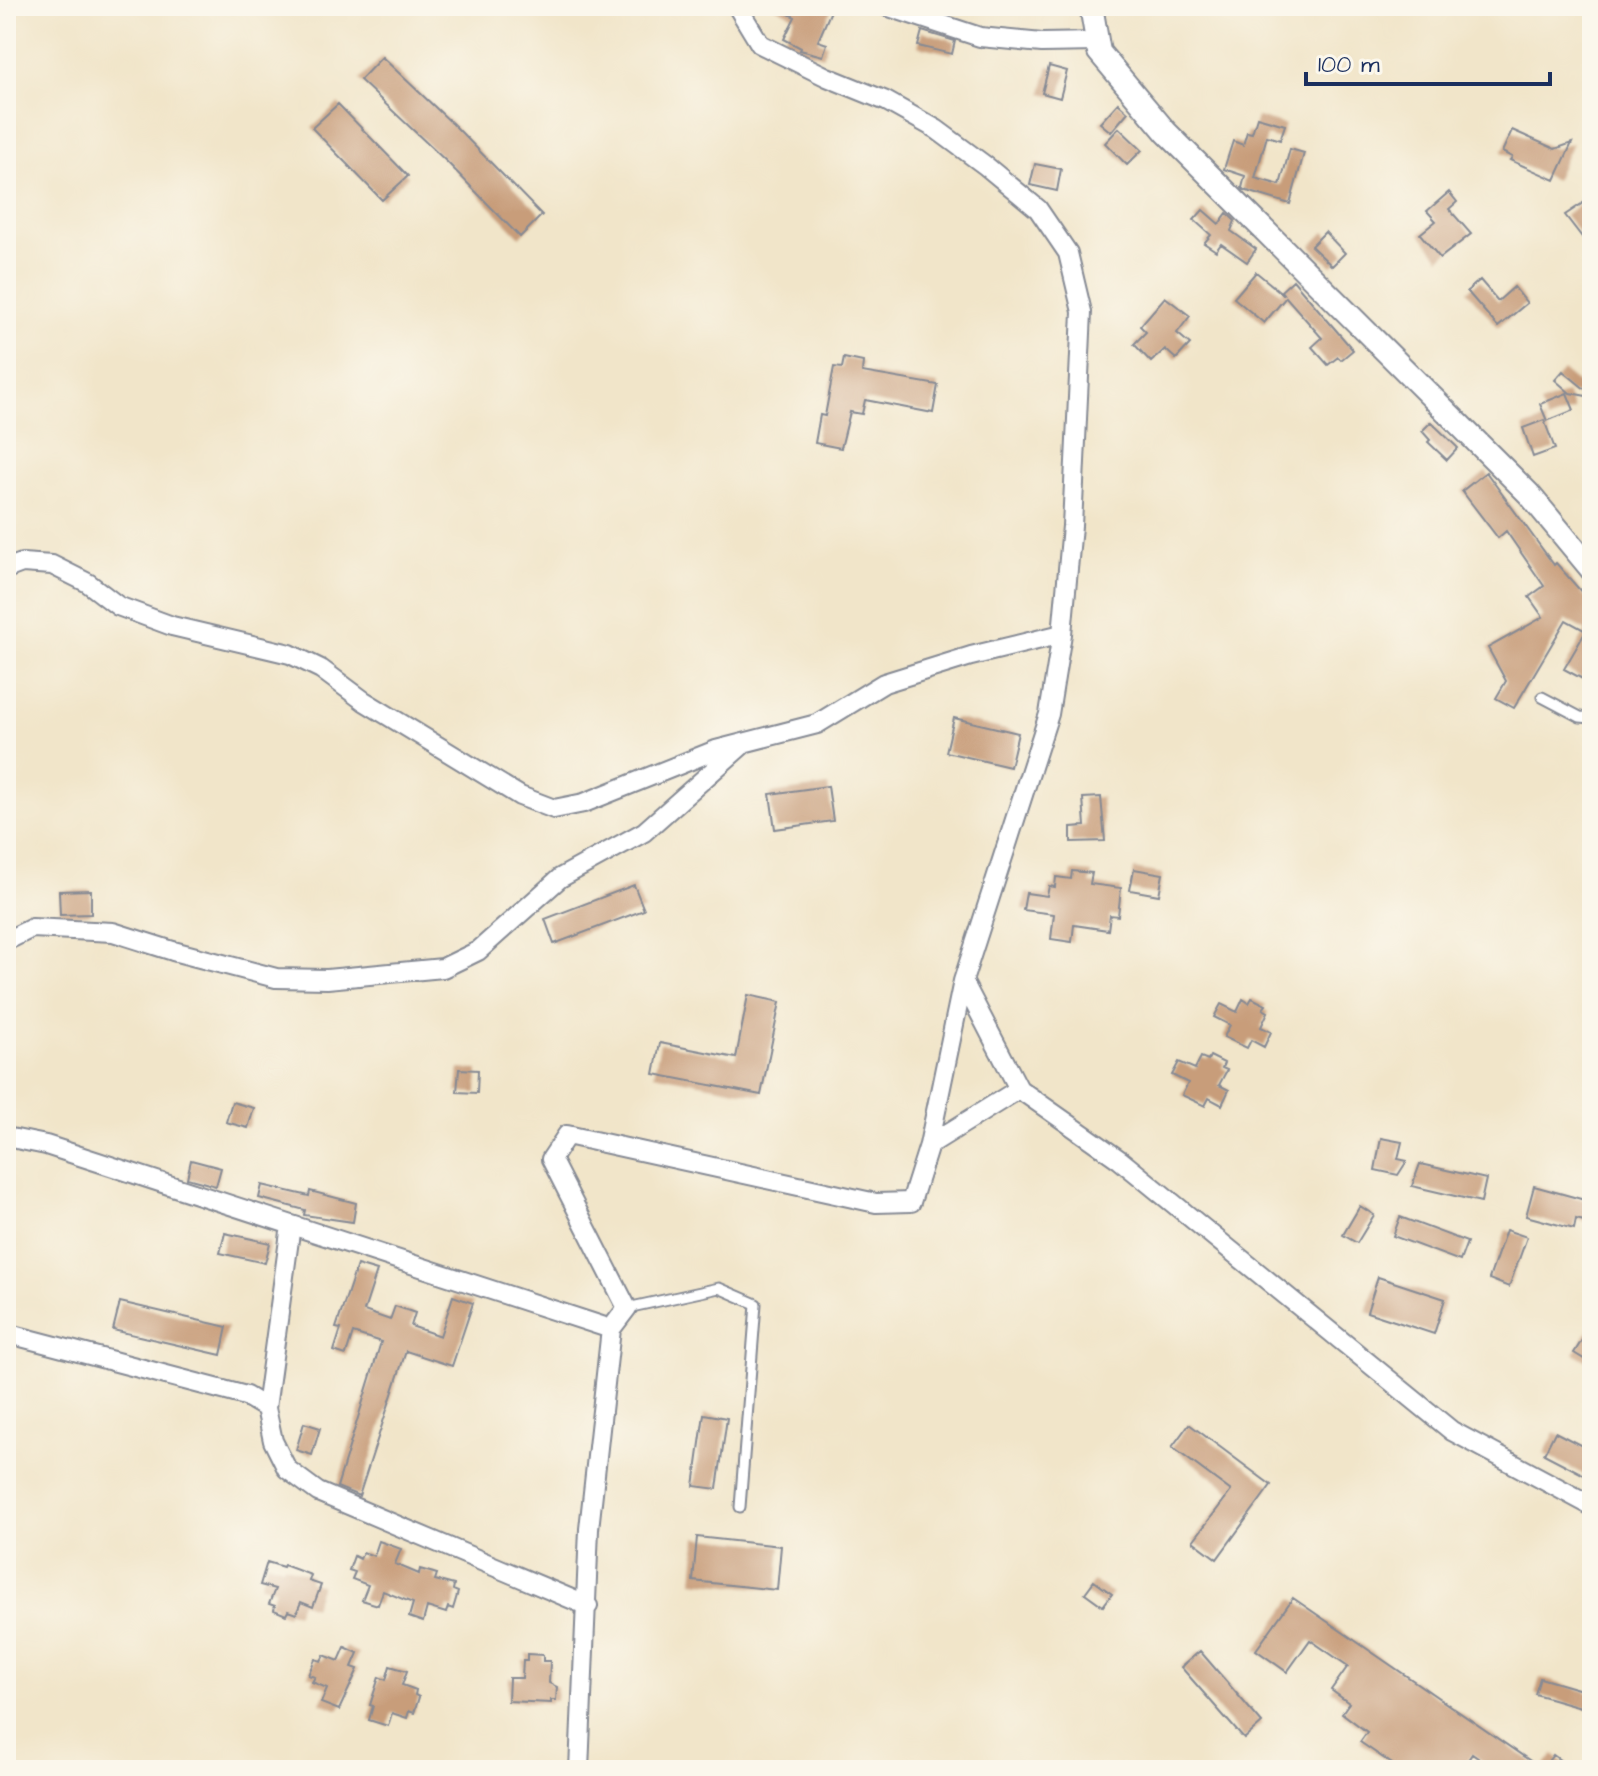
<svg xmlns="http://www.w3.org/2000/svg" width="1598" height="1776" font-family="'Architects Daughter',sans-serif">
<style>
.building{fill:#c89d7a}
.lines{fill:none;stroke-linecap:round;stroke-linejoin:round}
.service-casing{stroke:#868a94;stroke-width:13}
.minor-casing{stroke:#868a94;stroke-width:22}
.tertiary-casing{stroke:#868a94;stroke-width:26}
.service{stroke:#fff;stroke-width:9}
.minor{stroke:#fff;stroke-width:18}
.tertiary{stroke:#fff;stroke-width:22}
</style>
<rect width="100%" height="100%" fill="#fbf7ec"/>
<filter id="ink" filterUnits="userSpaceOnUse"><feTurbulence type="fractalNoise" baseFrequency=".0125" numOctaves="2"/><feDisplacementMap in="SourceGraphic" scale="16" xChannelSelector="R" yChannelSelector="G"/><feConvolveMatrix kernelMatrix="1 2 1 2 8 2 1 2 1" color-interpolation-filters="sRGB"/></filter>
<filter id="wash" filterUnits="userSpaceOnUse"><feTurbulence type="fractalNoise" baseFrequency=".006" numOctaves="4" result="noise"/><feDisplacementMap in="SourceGraphic" scale="32" xChannelSelector="R" yChannelSelector="G"/><feGaussianBlur stdDeviation="1.8" result="paint"/><feColorMatrix in="noise" values="0 0 0 0 0 0 0 0 0 0 0 0 0 0 0 0 0 1.4 0 .05"/><feComposite in="paint" operator="in"/></filter>
<g filter="url(#wash)">
<rect width="100%" height="100%" fill="#f1e5c9"/>
<g id="blocks">
<path class="building" d="M773 6H833L818 41 827 44 823 56 800 50 801 48 784 39 795 17Z
M922 31 955 41 952 54 918 46Z
M382 57 456 127 542 215 520 237 447 162 360 80Z
M1049 66 1067 71 1060 98 1042 93Z
M1118 103 1128 112 1111 132 1100 123Z
M338 104 408 176 382 200 312 128Z
M1257 117 1285 125 1280 140 1267 136 1255 178 1280 185 1290 149 1304 153 1290 204 1244 190 1242 188 1245 176 1224 169 1233 141 1243 145 1247 132 1252 133Z
M1119 128 1142 150 1127 165 1105 143Z
M1512 130 1555 149 1572 143 1555 180 1510 160 1512 157 1502 152Z
M1035 164 1061 169 1057 191 1030 185Z
M1449 192 1457 202 1449 209 1471 234 1440 258 1420 234 1436 221 1427 211Z
M1592 197V213L1587 217 1592 224V250L1565 215Z
M1203 210 1219 224 1227 213 1235 221 1231 231 1256 249 1247 262 1221 244 1216 251 1204 243 1211 235 1194 220Z
M1325 232 1345 253 1332 266 1311 246Z
M1256 272 1284 295 1281 291 1293 280 1353 350 1341 360 1338 357 1328 365 1312 347 1322 338 1286 297 1264 323 1234 298Z
M1480 280 1498 301 1514 287 1527 303 1498 327 1467 291Z
M1165 297 1190 316 1177 333 1190 344 1176 359 1165 349 1151 362 1134 344 1146 332 1140 326Z
M844 358 863 362 862 372 938 385 933 413 865 400 862 414 850 412 841 448 815 443 820 415 825 416 834 367 842 368Z
M1563 371 1592 395V397L1570 393 1555 380Z
M1567 393 1574 410 1547 421 1540 404Z
M1544 420 1555 449 1533 457 1523 428Z
M1431 422 1458 448 1447 460 1428 442 1430 440 1422 431Z
M1486 472 1554 565 1556 563 1592 604V684L1564 669 1586 631 1566 620 1514 708 1496 698 1506 681 1488 648 1543 617 1529 597 1544 586 1506 531 1498 538 1462 491Z
M954 718 1018 733 1010 767 946 752Z
M828 786 833 821 775 829 770 794Z
M1101 797 1105 841 1071 842V827L1085 826 1083 798Z
M1134 869 1163 874 1159 895 1130 890Z
M1072 871 1092 873 1090 884 1121 888 1118 916 1110 915 1108 930 1074 925 1072 942 1051 939 1054 914 1023 910 1026 893 1047 896 1049 886 1055 887 1056 877 1071 879Z
M634 885 644 910 554 944 545 919Z
M91 890V914L60 915 59 891Z
M748 995 780 1002 761 1095 654 1074 660 1043 736 1058Z
M1252 998 1266 1005 1263 1009 1268 1012 1261 1027 1271 1032 1264 1047 1251 1040 1247 1048 1224 1037 1230 1025 1214 1017 1221 1004 1237 1012 1243 999 1249 1003Z
M1210 1056 1224 1063 1222 1068 1227 1070 1219 1085 1229 1090 1222 1105 1209 1098 1205 1106 1182 1095 1188 1083 1172 1075 1179 1062 1195 1069 1201 1057 1208 1060Z
M459 1069 478 1070 477 1093 457 1092Z
M232 1102 254 1108 248 1128 226 1122Z
M1381 1138 1402 1142 1398 1159 1407 1161 1398 1175 1375 1170Z
M191 1160 221 1168 216 1186 187 1178Z
M1420 1164 1486 1179 1481 1202 1412 1186Z
M262 1185 309 1196 310 1191 356 1203 353 1222 304 1215 305 1210 259 1198Z
M1534 1186 1592 1202V1223L1576 1219 1574 1229 1526 1216Z
M1360 1206 1374 1215 1357 1243 1343 1235Z
M1400 1217 1467 1242 1460 1261 1393 1236Z
M1506 1230 1527 1237 1509 1287 1489 1279Z
M225 1233 270 1243 265 1263 220 1253Z
M357 1265 377 1271 364 1311 390 1320 395 1306 415 1313 411 1326 440 1336 453 1296 473 1303 452 1366 406 1351 359 1496 337 1487 381 1342 353 1333 346 1355 334 1351 341 1329 336 1328Z
M1378 1277 1445 1299 1434 1334 1367 1312Z
M120 1302 227 1327 221 1355 113 1330Z
M1592 1324V1364L1574 1353Z
M704 1414 727 1418 717 1489 694 1486Z
M304 1423 320 1428 312 1455 296 1450Z
M1189 1424 1271 1485 1217 1559 1193 1541 1231 1491 1172 1447Z
M1555 1432 1592 1451V1479L1544 1454Z
M697 1537 781 1546 777 1590 693 1581Z
M379 1541 401 1549 395 1564 419 1574 420 1569 437 1574 435 1580 454 1585 453 1590 458 1592 453 1609 448 1607 446 1613 427 1607 423 1622 409 1617 413 1603 383 1591 378 1605 362 1600 368 1585 352 1579 355 1572 349 1570 354 1556 360 1559 363 1552 374 1556Z
M267 1562 283 1567 284 1565 311 1575 309 1581 321 1585 313 1607 301 1602 296 1614 288 1611 286 1615 274 1610 275 1606 269 1604 275 1589 260 1585Z
M1094 1581 1112 1594 1103 1606 1085 1593Z
M1293 1598 1542 1769 1553 1755 1573 1770H1495L1472 1754 1461 1770H1401L1360 1742 1367 1732 1342 1713 1349 1703 1331 1690 1348 1666 1310 1640 1287 1672 1256 1650Z
M345 1647 358 1653 352 1667 358 1669 339 1710 321 1703 327 1688 312 1682 315 1677 308 1675 315 1659 321 1661 324 1655 339 1661Z
M1200 1651 1262 1723 1244 1739 1181 1667Z
M527 1654 543 1655V1661H550L549 1683 557 1687 556 1700H551V1703L508 1701 509 1678H522L523 1660H527Z
M390 1666 407 1671 402 1685 416 1690 415 1695 419 1697 414 1713 409 1711 407 1718 392 1713 388 1726 369 1720 373 1706 370 1705 379 1677 386 1680Z
M1540 1678 1592 1693 1588 1709 1535 1694Z"/>
</g>
</g>
<g filter="url(#ink)">
<use href="#blocks" fill-opacity="0" stroke="#868a94" stroke-width="2"/>
<g class="lines">
<g class="service-casing">
<path id="service" d="M1542 697 1580 717 1592 718
M627 1308 719 1288 756 1304 740 1507"/>
</g>
<g class="minor-casing">
<path id="minor" d="M737 6 760 44 827 77 886 101 936 129 986 166 1038 209 1068 253 1082 312 1072 526 1062 634 1049 714 963 981 929 1145
M886 6 980 37 1042 43 1097 42
M6 569 22 563 52 565 88 583 118 606 172 626 290 654 321 669 364 701 520 796 554 809 584 803 716 750 817 724 884 683 971 656 1062 634
M6 941 32 928 113 932 173 951 276 978 327 979 443 968 478 951 560 878 644 832 741 746
M963 981 1019 1089 1120 1160 1452 1431 1592 1506
M6 1137 46 1145 611 1329 627 1308 551 1159 567 1135 876 1203 911 1202 929 1145 1019 1089
M6 1333 246 1396 266 1408 273 1441 287 1469 318 1492 588 1606
M266 1408 291 1225
M579 1770 589 1529 611 1329"/>
</g>
<g class="tertiary-casing">
<path id="tertiary" d="M1091 6 1099 52 1166 132 1529 494 1592 570"/>
</g>
<use href="#service" class="service"/>
<use href="#minor" class="minor"/>
<use href="#tertiary" class="tertiary"/>
</g>
</g>
<rect width="1598" height="1776" fill="none" stroke="#fbf7ec" stroke-width="32"/>
<path d="M1306 72v12h244v-12" fill="none" stroke="#1b2f5e" stroke-width="4"/>
<text x="1318" y="72" font-size="24" fill="#1b2f5e" stroke="#fbf7ec" stroke-width="6" paint-order="stroke">100 m</text>
</svg>
